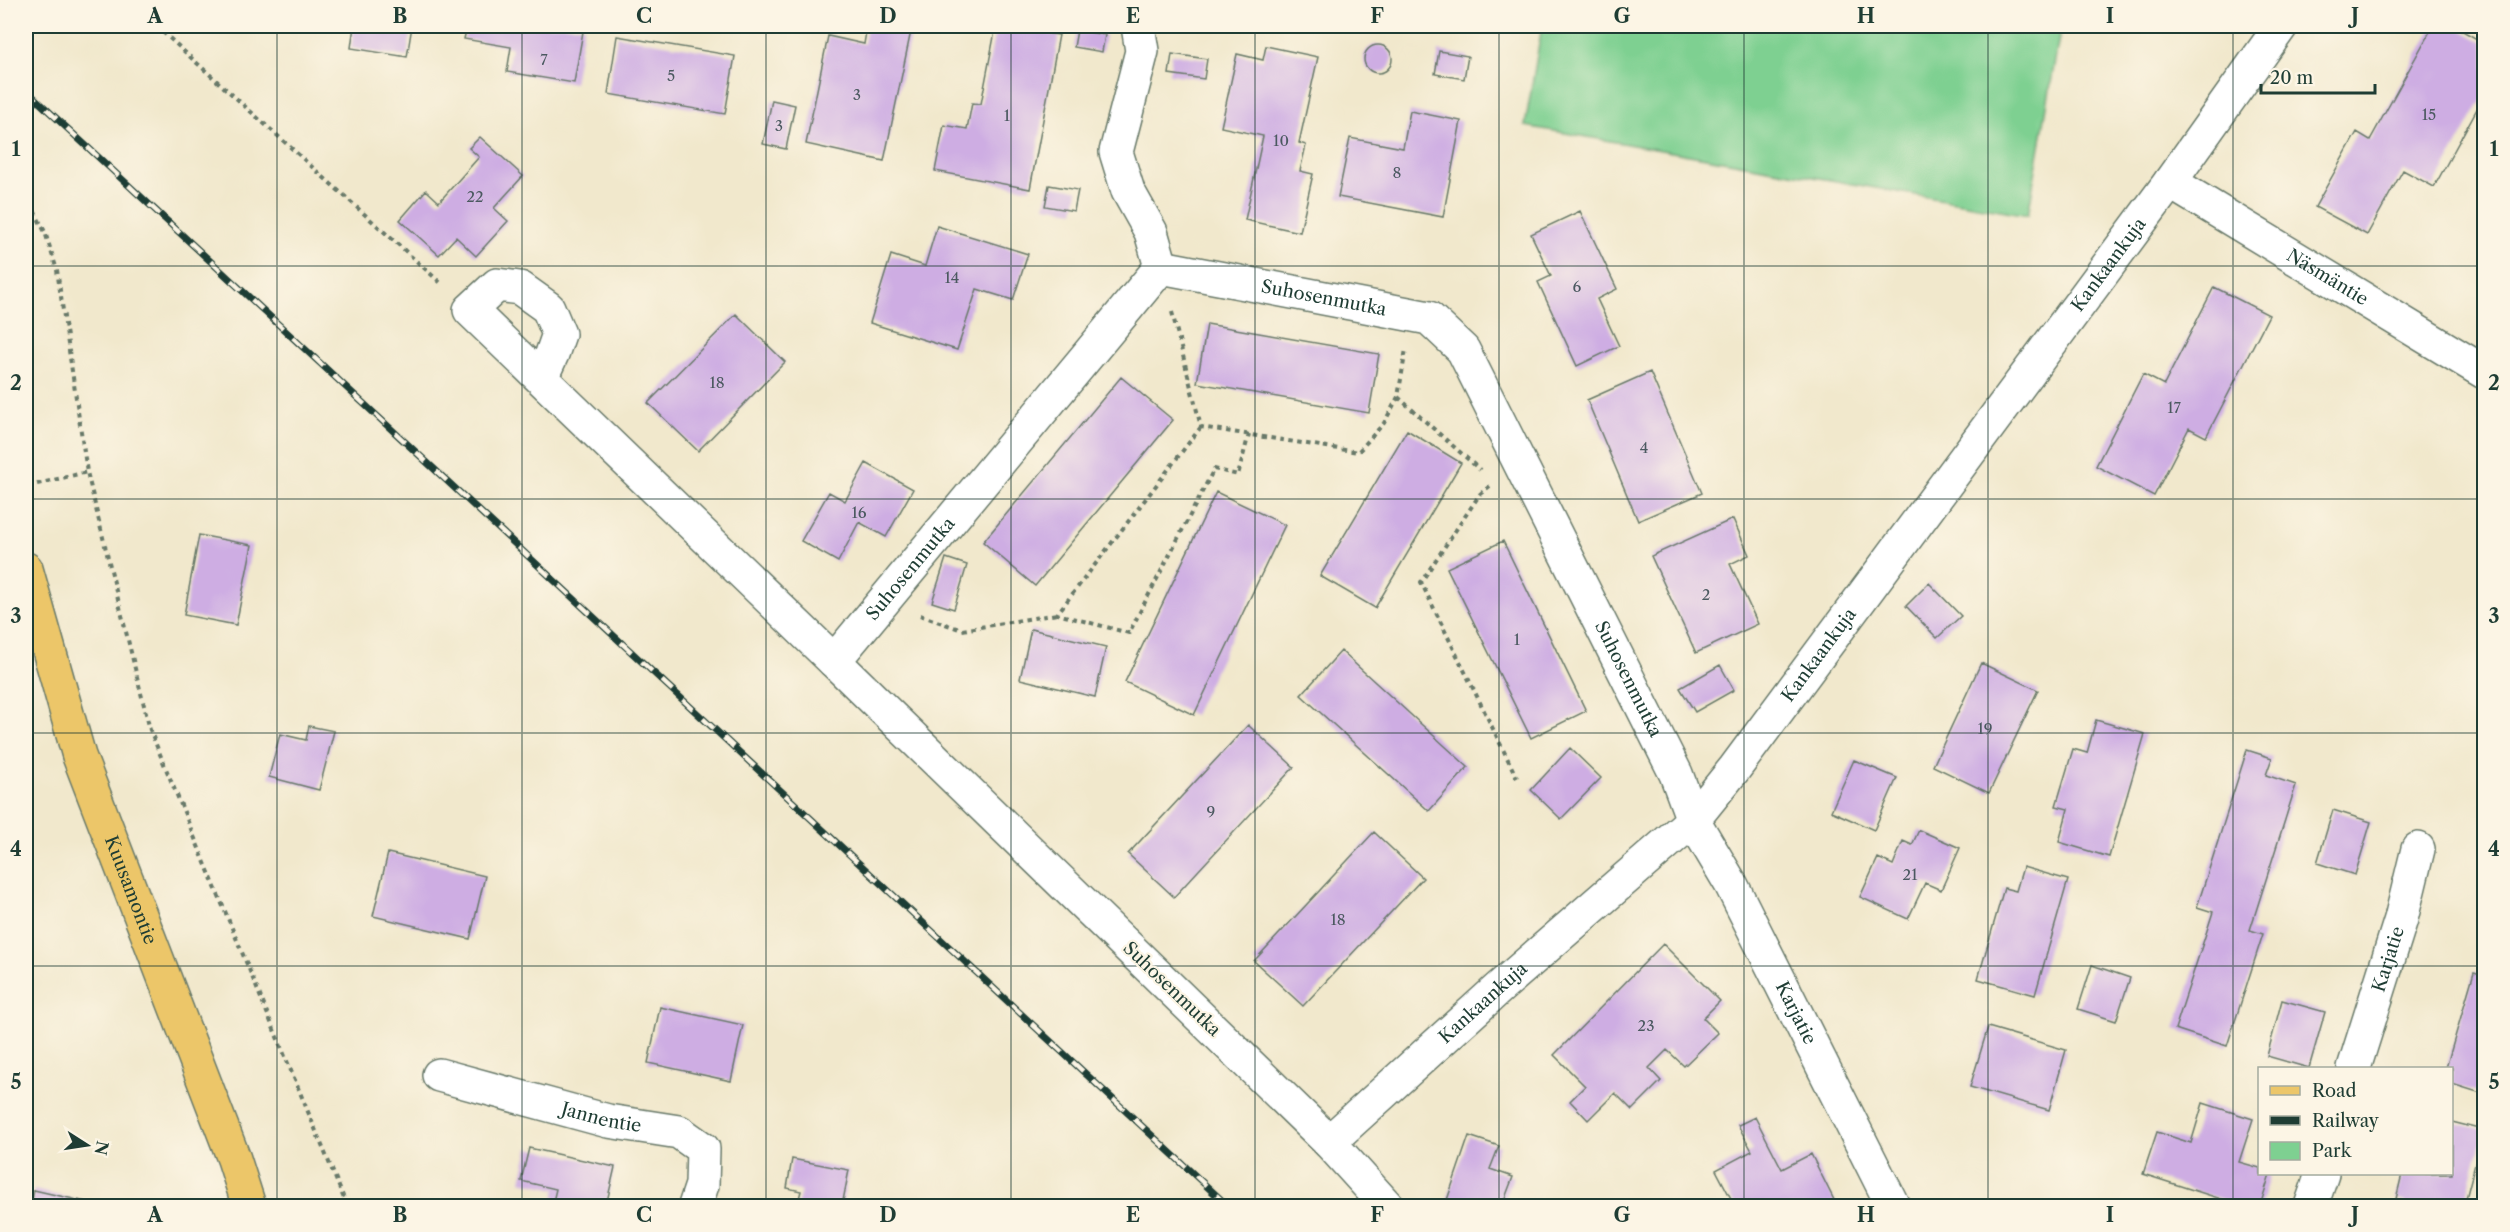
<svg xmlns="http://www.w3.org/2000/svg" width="2510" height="1232" font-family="'Libre Caslon Text',serif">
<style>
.green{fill:#7ed091;stroke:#4e8662;stroke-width:1.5}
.building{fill:#ceade3}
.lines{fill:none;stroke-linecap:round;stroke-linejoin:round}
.minor-casing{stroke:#687969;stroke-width:36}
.primary-casing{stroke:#687969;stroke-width:36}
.path{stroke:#687969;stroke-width:4;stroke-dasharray:4.5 4.5;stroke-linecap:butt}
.minor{stroke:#fff;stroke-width:33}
.primary{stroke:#ecc669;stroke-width:33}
.rail-casing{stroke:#1f3d34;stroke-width:7}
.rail{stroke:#fcf5e5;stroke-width:4.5;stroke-dasharray:14;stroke-linecap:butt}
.grid{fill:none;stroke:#1f3d34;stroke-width:1.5;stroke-opacity:0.55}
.labels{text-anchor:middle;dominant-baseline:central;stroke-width:4.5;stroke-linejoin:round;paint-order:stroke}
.number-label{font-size:15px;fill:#4b5960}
.street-label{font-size:18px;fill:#1f3d34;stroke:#fcf5e5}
.neatline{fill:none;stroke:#1f3d34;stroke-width:2}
.grid-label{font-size:20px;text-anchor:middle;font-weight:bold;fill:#1f3d34}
</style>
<rect width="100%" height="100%" fill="#fcf5e5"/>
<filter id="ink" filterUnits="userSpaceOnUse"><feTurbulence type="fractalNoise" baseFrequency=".0167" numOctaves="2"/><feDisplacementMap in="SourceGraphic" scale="12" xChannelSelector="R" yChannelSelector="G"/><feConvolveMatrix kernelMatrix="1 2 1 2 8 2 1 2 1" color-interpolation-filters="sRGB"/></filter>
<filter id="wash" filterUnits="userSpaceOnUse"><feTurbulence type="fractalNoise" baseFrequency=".008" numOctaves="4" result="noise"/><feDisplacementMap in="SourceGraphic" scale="24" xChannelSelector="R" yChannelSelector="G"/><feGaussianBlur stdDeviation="1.35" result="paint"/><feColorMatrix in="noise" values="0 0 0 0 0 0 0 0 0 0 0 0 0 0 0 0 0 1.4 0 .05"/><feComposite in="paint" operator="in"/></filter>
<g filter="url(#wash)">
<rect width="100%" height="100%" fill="#f1e8cc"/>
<path class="green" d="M1542 26H2061L2028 215 1525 126Z"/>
<g id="blocks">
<path class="building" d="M354 26H412L407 57 351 48Z
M467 26H584L574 83 507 72 511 47 464 39Z
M867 26H912L884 161 806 144 828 36 864 44Z
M996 26 1059 35 1030 189 935 171 944 125 967 129 972 103 981 104Z
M2433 26H2454L2484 43V96L2434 187 2403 170 2367 235 2315 207 2357 132 2370 140Z
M1077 30 1105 35 1102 52 1074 47Z
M617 36 735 56 725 114 608 94Z
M1364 59a14 14 0 1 1 28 0a14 14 0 1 1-28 0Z
M1266 46 1318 57 1299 143 1306 145 1300 171 1313 174 1300 232 1245 220 1263 136 1221 127 1237 54 1263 60Z
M1439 51 1468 56 1464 79 1435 74Z
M1172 54 1207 59 1204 79 1169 74Z
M772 100 795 105 786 149 763 144Z
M1410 111 1461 121 1443 217 1338 197 1350 138 1403 148Z
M480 137 523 176 494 208 508 221 476 256 456 237 439 255 400 220 426 190 439 202 479 157 469 148Z
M1049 185 1078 190 1074 211 1045 206Z
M1580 211 1617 289 1597 299 1619 346 1577 366 1538 282 1551 276 1531 234Z
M937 226 1028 254 1013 300 977 289 957 350 870 323 891 255 925 266Z
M2214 287 2269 315 2206 437 2189 428 2154 496 2096 466 2143 374 2164 385Z
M736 314 785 362 698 451 648 403Z
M1207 324 1379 354 1369 413 1197 383Z
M1650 372 1702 493 1638 521 1587 400Z
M1121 377 1173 420 1035 586 983 542Z
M1407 430 1461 463 1375 608 1320 576Z
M866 463 913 489 886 537 859 522 838 562 801 541 829 492 845 501Z
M1216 492 1285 525 1194 715 1125 682Z
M1733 519 1749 555 1730 564 1758 624 1696 653 1651 556Z
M199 535 252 545 236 625 184 615Z
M1503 541 1586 711 1531 738 1447 568Z
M946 558 967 565 954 609 932 602Z
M1929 583 1961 616 1937 638 1906 606Z
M1031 629 1106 647 1095 697 1020 679Z
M1341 651 1468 767 1429 811 1301 695Z
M1981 663 2038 690 1989 793 1933 766Z
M1720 665 1734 690 1695 712 1680 688Z
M2096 720 2145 734 2109 857 2059 842 2068 809 2056 806 2073 749 2087 753Z
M1248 725 1294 767 1174 897 1128 854Z
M309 726 334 731 319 790 269 777 280 734 306 740Z
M1570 748 1601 778 1561 819 1531 790Z
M2247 750 2272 758 2266 775 2296 785 2250 930 2263 934 2227 1046 2175 1029 2213 912 2197 907Z
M1854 760 1897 778 1874 830 1831 811Z
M2333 810 2371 822 2355 875 2317 863Z
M1919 830 1960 848 1941 890 1925 883 1908 919 1860 897 1878 858 1893 865 1903 841 1912 845Z
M1374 832 1423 878 1303 1006 1254 961Z
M388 853 485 876 470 939 373 916Z
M2023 867 2068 880 2035 995 1978 979 2004 888 2016 891Z
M1663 944 1720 1001 1703 1018 1718 1033 1684 1066 1667 1050 1649 1068 1661 1081 1632 1110 1615 1093 1588 1120 1570 1101 1585 1086 1554 1055Z
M2092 965 2130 978 2116 1021 2078 1009Z
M2474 972 2484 975V1094L2452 1084V1068H2446Z
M2282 1000 2325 1012 2309 1068 2267 1056Z
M660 1007 743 1025 731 1081 648 1063Z
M1988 1027 2066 1050 2049 1110 1970 1087Z
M2203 1103 2253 1119 2239 1162 2260 1168V1174H2270L2260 1206H2243L2143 1174 2157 1132 2191 1143Z
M1755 1117 1782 1169 1811 1154 1837 1206H1735L1716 1170 1752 1151 1738 1125Z
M2452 1122 2484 1130 2464 1206H2405L2406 1202 2396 1199 2402 1174H2452Z
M1469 1136 1499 1146 1490 1169 1513 1177 1502 1206H1465L1447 1200Z
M529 1148 615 1167 606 1206H552L556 1189 521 1181Z
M792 1159 849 1170 842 1206H797L801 1191 787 1188Z
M34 1190 104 1206H31Z"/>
</g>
</g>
<g filter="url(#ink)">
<use href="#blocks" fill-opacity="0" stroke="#687969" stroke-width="1.5"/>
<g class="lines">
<g class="minor-casing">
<g id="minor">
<path d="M1138 26 1142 51 1116 152 1128 191 1151 232 1161 267"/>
<path id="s1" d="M2170 182 2484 372"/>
<path d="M541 378 552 354 559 334 548 308 520 288 497 285 470 310 834 661"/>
<path id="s2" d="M2354 1068 2401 919 2418 849"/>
<path id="s3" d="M439 1075 608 1121 679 1132 703 1149 702 1185 695 1206"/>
<path id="s4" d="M1329 1142 834 661 1161 267 1429 318 1463 350 1676 774 1693 820 1731 884 1893 1206"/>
<path id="s5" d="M1387 1206 1329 1142 1499 988 1693 820 1735 768 2170 182 2281 26"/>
<path d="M2311 1206 2322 1174"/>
</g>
</g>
<g class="primary-casing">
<g id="primary">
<path id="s6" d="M26 569 79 756 234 1159 249 1206"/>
</g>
</g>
<path class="path" d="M156 26 443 285
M26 195 45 232 57 270 87 472 150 730 347 1206
M1172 312 1201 427 1358 452 1384 423 1398 397 1406 349
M1398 397 1480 470
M1201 427 1057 614 1129 633 1214 469 1238 475 1249 434
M37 484 87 472
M1490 486 1480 494 1421 582 1517 778
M920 615 962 630 1057 614"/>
<use href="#minor" class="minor"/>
<use href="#primary" class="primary"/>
<g class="rail-casing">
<path id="rail" d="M26 90 1228 1206"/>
</g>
<use href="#rail" class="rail"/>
</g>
</g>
<path class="grid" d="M277 26V1206M522 26V1206M766 26V1206M1011 26V1206M1255 26V1206M1499 26V1206M1744 26V1206M1988 26V1206M2233 26V1206M26 266H2484M26 499H2484M26 733H2484M26 966H2484"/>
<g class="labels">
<g class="number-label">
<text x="544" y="59">7</text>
<text x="671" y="75">5</text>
<text x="857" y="94">3</text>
<text x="2429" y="114">15</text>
<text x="1007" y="115">1</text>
<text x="779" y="125">3</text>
<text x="1281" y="140">10</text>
<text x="1397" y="172">8</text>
<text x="475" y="196">22</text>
<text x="952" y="277">14</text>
<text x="1577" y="286">6</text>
<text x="717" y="382">18</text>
<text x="2174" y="407">17</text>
<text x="1644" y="447">4</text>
<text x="859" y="512">16</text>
<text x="1706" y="594">2</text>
<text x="1517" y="639">1</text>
<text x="1985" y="728">19</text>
<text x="1211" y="811">9</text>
<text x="1910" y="874">21</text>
<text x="1338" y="919">18</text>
<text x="1646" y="1025">23</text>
</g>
<g class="street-label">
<text stroke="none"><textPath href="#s5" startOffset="1266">Kankaankuja</textPath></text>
<text stroke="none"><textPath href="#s1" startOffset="184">Näsmäntie</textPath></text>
<text stroke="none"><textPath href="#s4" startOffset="1368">Suhosenmutka</textPath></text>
<text stroke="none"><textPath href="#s4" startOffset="810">Suhosenmutka</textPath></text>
<text stroke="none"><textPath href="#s5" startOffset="780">Kankaankuja</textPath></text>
<text stroke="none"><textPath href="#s4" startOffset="1890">Suhosenmutka</textPath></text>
<text stroke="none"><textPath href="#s6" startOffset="338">Kuusamontie</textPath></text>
<text stroke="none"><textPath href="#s2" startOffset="114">Karjatie</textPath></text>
<text transform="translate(1172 989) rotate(44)">Suhosenmutka</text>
<text stroke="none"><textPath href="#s5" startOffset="294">Kankaankuja</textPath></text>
<text stroke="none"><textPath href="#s4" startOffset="2264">Karjatie</textPath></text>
<text stroke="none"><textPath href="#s3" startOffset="168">Jannentie</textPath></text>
</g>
</g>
<rect width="2510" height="1232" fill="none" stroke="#fcf5e5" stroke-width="66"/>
<rect x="2258" y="1067" width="195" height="108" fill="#fcf5e5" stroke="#a4ab9e" stroke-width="1.5"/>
<rect x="2270" y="1086" width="30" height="9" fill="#ecc669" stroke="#a4ab9e" stroke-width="1.5"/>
<text x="2312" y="1097" font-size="18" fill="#1f3d34">Road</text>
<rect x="2270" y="1116" width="30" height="9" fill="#1f3d34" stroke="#a4ab9e" stroke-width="1.5"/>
<text x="2312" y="1127" font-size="18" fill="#1f3d34">Railway</text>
<rect x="2270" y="1142" width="30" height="18" fill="#7ed091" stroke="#a4ab9e" stroke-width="1.5"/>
<text x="2312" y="1157" font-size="18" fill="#1f3d34">Park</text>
<g transform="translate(87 1145) rotate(102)" stroke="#fcf5e5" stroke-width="4.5" paint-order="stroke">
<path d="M0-4.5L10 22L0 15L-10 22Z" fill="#1f3d34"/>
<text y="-9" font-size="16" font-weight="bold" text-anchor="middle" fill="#1f3d34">N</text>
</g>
<path d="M2261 84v9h114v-9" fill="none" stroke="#1f3d34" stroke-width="3"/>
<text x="2270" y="84" font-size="18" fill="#1f3d34" stroke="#fcf5e5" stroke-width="4.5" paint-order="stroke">20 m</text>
<rect x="33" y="33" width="2444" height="1166" class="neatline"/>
<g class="grid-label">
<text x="155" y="23">A</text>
<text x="400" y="23">B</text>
<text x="644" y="23">C</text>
<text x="888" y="23">D</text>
<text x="1133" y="23">E</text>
<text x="1377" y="23">F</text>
<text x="1622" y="23">G</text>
<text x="1866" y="23">H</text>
<text x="2110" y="23">I</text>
<text x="2355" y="23">J</text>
<text x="16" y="156">1</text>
<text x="2494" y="156">1</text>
<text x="16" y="390">2</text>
<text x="2494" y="390">2</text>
<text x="16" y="623">3</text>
<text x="2494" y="623">3</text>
<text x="16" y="856">4</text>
<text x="2494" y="856">4</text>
<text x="16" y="1089">5</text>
<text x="2494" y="1089">5</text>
<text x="155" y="1222">A</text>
<text x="400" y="1222">B</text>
<text x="644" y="1222">C</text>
<text x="888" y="1222">D</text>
<text x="1133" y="1222">E</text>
<text x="1377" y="1222">F</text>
<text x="1622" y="1222">G</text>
<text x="1866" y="1222">H</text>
<text x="2110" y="1222">I</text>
<text x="2355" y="1222">J</text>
</g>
</svg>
